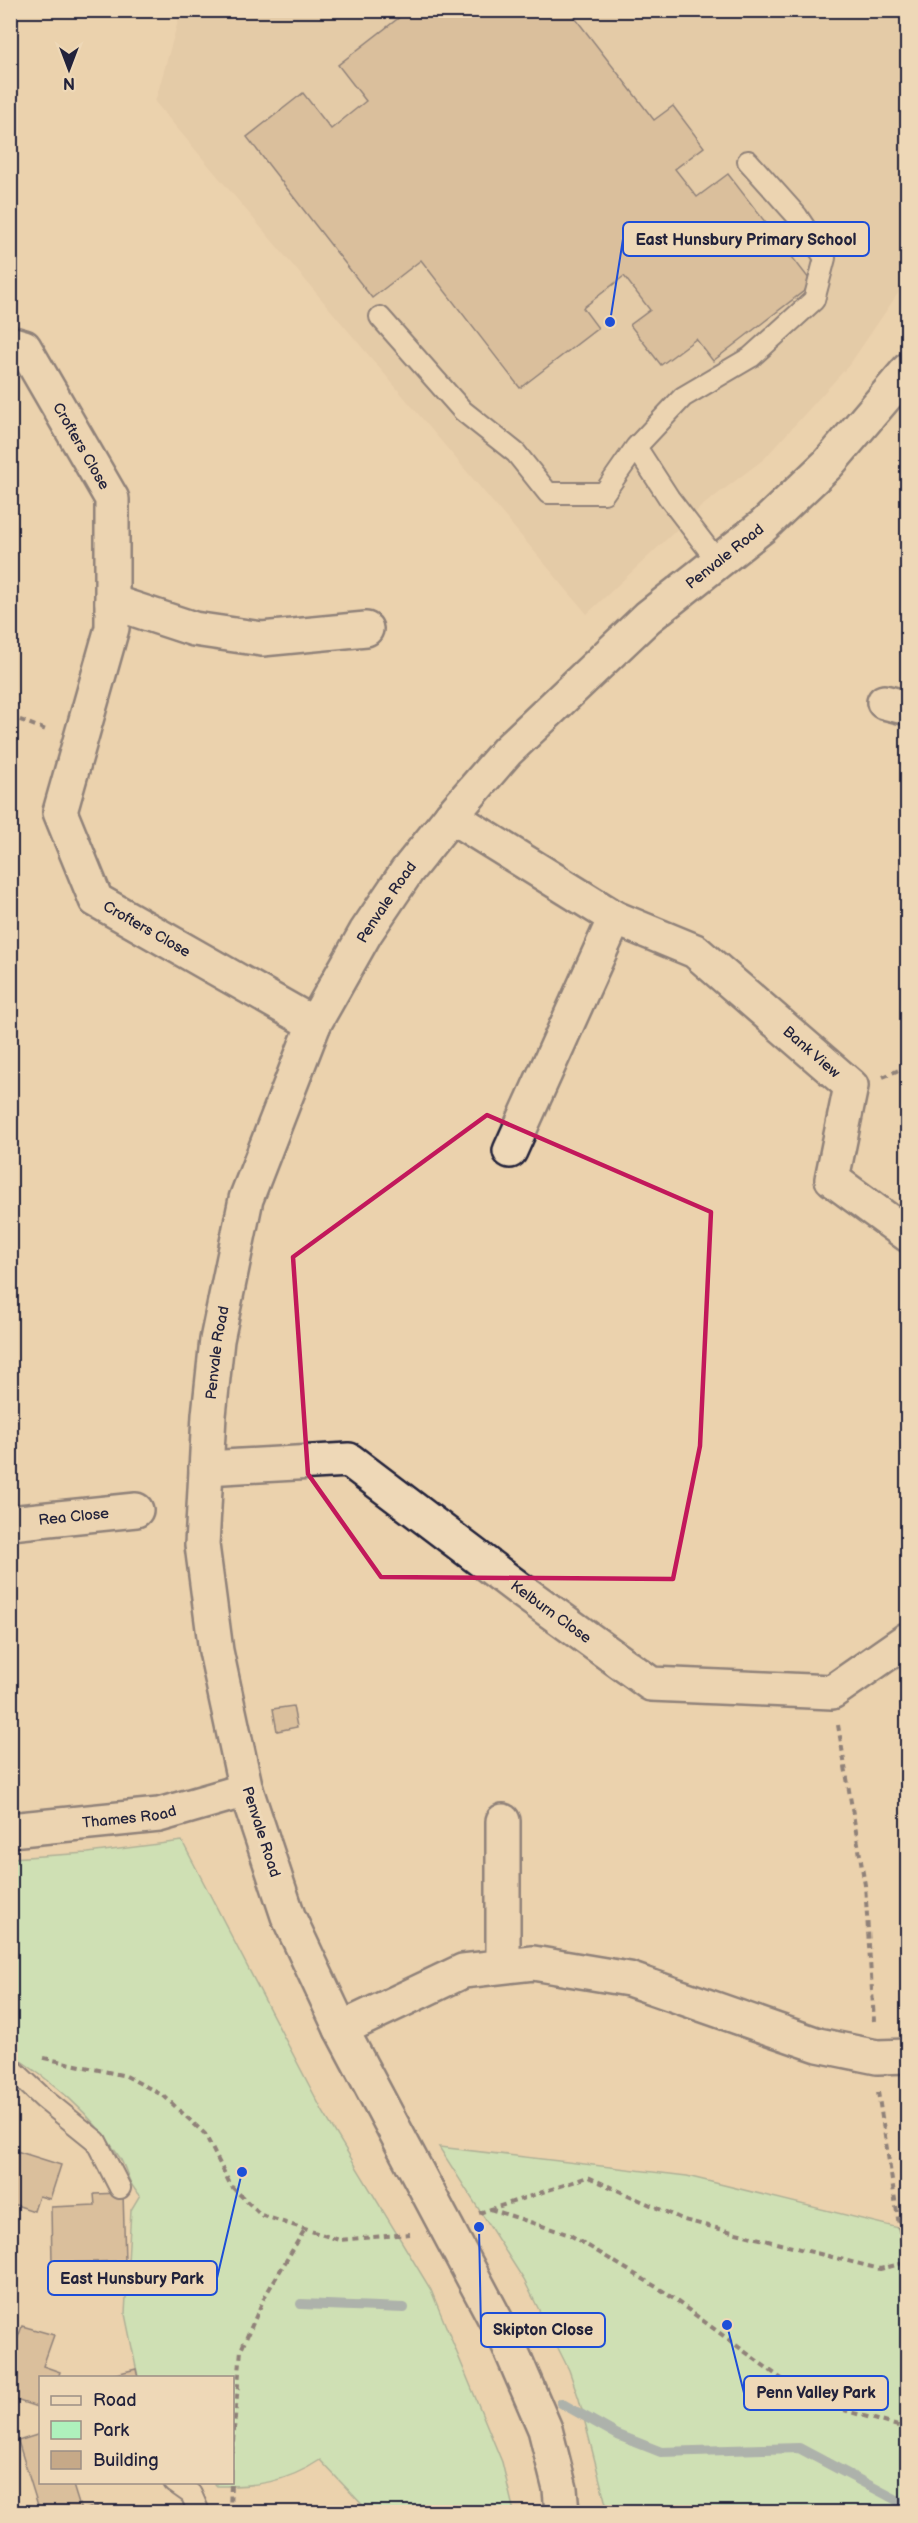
<svg xmlns="http://www.w3.org/2000/svg" width="918" height="2523" font-family="'Balsamiq Sans',sans-serif">
<style>
.built{fill:#dcc3a0}
.green{fill:#aef1bc;stroke:#688a7c;stroke-width:1.5}
.lines{fill:none;stroke-linecap:round;stroke-linejoin:round}
.stream{stroke:#638da8;stroke-width:10}
.building{fill:#c6a988;stroke:#22223b;stroke-width:1.5}
.service-casing{stroke:#22223b;stroke-width:24}
.minor-casing{stroke:#22223b;stroke-width:38}
.tertiary-casing{stroke:#22223b;stroke-width:38}
.path{stroke:#22223b;stroke-width:4;stroke-dasharray:6 4.5;stroke-linecap:butt}
.service{stroke:#eed8b7;stroke-width:20}
.minor{stroke:#eed8b7;stroke-width:33}
.tertiary{stroke:#eed8b7;stroke-width:33}
.marked{fill:none;stroke:#c2185b;stroke-width:4.5;stroke-linejoin:round}
.labels{text-anchor:middle;dominant-baseline:central;stroke-width:6;stroke-linejoin:round;paint-order:stroke}
.street-label{font-size:15px;fill:#22223b;stroke:#eed8b7}
.leader{fill:none;stroke:#1d4ed8;stroke-width:2}
.callout-dot{fill:#1d4ed8;stroke:#eed8b7;stroke-width:2}
.callout{fill:#eed8b7;stroke:#1d4ed8;stroke-width:2}
.callout-label{font-size:16px;text-anchor:middle;font-weight:bold;fill:#22223b}
</style>
<rect width="100%" height="100%" fill="#ebd2ad"/>
<filter id="ink" filterUnits="userSpaceOnUse"><feTurbulence type="fractalNoise" baseFrequency=".0167" numOctaves="2"/><feDisplacementMap in="SourceGraphic" scale="12" xChannelSelector="R" yChannelSelector="G"/><feConvolveMatrix kernelMatrix="1 2 1 2 8 2 1 2 1" color-interpolation-filters="sRGB"/></filter>
<g filter="url(#ink)">
<path class="built" d="M181 11H907V280L850 364 764 459 702 506 587 614 155 102Z"/>
<path class="green" d="M182 1841 323 2112 431 2290 502 2462 514 2512H369L320 2460C287 2482 255 2487 217 2486L214 2483 232 2482V2378L138 2377 125 2314 131 2210 140 2195C127 2184 128 2169 118 2155 90 2112 53 2082 11 2054V1858L88 1853Z
M439 2147 687 2176 907 2230V2512H608L579 2399 569 2370 524 2280Z"/>
<g class="lines">
<path class="stream" d="M301 2304 404 2308
M561 2403 618 2435 661 2452 799 2448 908 2506"/>
</g>
<path class="building" d="M409 10H484L489 17 497 10H569L654 120 673 106 704 147 675 169 697 197 728 174 813 284 713 361 696 339 661 365 630 325 650 310 624 276 583 308 598 328 520 388 421 260 372 298 247 137 303 93 331 129 366 101 338 65Z
M293 1706 297 1727 277 1731 273 1709Z
M10 2149 61 2165 50 2199 39 2196 34 2211 10 2203Z
M123 2193 125 2261 52 2263 51 2207 95 2205 94 2194Z
M22 2326 54 2335 43 2366 60 2372 58 2378H40V2408L10 2398V2360Z
M136 2369 138 2378H104V2377Z
M40 2434V2482H72L81 2511 97 2506 99 2512H40L18 2441Z"/>
<g class="lines">
<g class="service-casing">
<path id="service" d="M380 317 463 411 516 453 548 493H604L636 447
M718 562 669 498 636 447 683 397 751 357 814 300 825 258 797 216 748 161
M10 2067 44 2099 96 2141 120 2188
M174 2482 191 2494 199 2512"/>
</g>
<g class="minor-casing">
<g id="minor">
<path id="s1" d="M10 343 24 347 112 499V628L60 812 96 900 314 1024"/>
<path d="M112 602 194 629 262 639 366 629"/>
<path d="M884 702 908 708"/>
<path id="s2" d="M451 816 615 918 695 951 851 1086 832 1179 908 1235"/>
<path d="M510 1151 615 918"/>
<path id="s3" d="M206 1468 349 1460 518 1588 651 1684 832 1692 908 1639"/>
<path id="s4" d="M10 1523 136 1510"/>
<path d="M503 1821V1965"/>
<path id="s5" d="M10 1830 159 1815 246 1790"/>
<path d="M341 2029 463 1971 533 1963 629 1979 818 2045 877 2057 908 2056"/>
</g>
</g>
<g class="tertiary-casing">
<g id="tertiary">
<path id="s6" d="M562 2512 560 2489 545 2429 508 2343 341 2029 288 1916 246 1790 216 1651 202 1545 209 1415 217 1340 246 1199 314 1024 366 932 407 871 451 816 507 751 648 617 763 526 828 464 908 370"/>
</g>
</g>
<path class="path" d="M10 716 46 730
M883 1077 908 1066
M838 1725 865 1885 874 2021
M44 2058 126 2076 164 2096 205 2134 231 2186 261 2215 339 2240 410 2234
M878 2092 905 2263
M490 2209 570 2235 663 2291 810 2400 908 2429
M479 2213 588 2177 684 2220 880 2269 908 2262
M232 2452 241 2350 265 2296 305 2229
M230 2512 231 2482"/>
<use href="#service" class="service"/>
<use href="#minor" class="minor"/>
<use href="#tertiary" class="tertiary"/>
</g>
</g>
<path d="M0 0H918V2523H0ZM487 1115 711 1212 700 1446 673 1579 381 1577 308 1474 293 1257Z" fill="#ebd2ad" fill-opacity=".55" fill-rule="evenodd"/>
<path class="marked" d="M487 1115 711 1212 700 1446 673 1579 381 1577 308 1474 293 1257Z"/>
<g class="labels">
<g class="street-label">
<text stroke="none"><textPath href="#s1" startOffset="129">Crofters Close</textPath></text>
<text stroke="none"><textPath href="#s6" startOffset="2206">Penvale Road</textPath></text>
<text stroke="none"><textPath href="#s6" startOffset="1720">Penvale Road</textPath></text>
<text stroke="none"><textPath href="#s1" startOffset="664">Crofters Close</textPath></text>
<text stroke="none"><textPath href="#s2" startOffset="434">Bank View</textPath></text>
<text stroke="none"><textPath href="#s6" startOffset="1234">Penvale Road</textPath></text>
<text stroke="none"><textPath href="#s4" startOffset="64">Rea Close</textPath></text>
<text stroke="none"><textPath href="#s3" startOffset="396">Kelburn Close</textPath></text>
<text stroke="none"><textPath href="#s5" startOffset="120">Thames Road</textPath></text>
<text transform="translate(261 1832) rotate(72)">Penvale Road</text>
</g>
</g>
<path class="leader" d="M610 322L623 239M242 2172L217 2278M479 2227L481 2330M727 2325L744 2393"/>
<g class="callout-dot">
<circle cx="610" cy="322" r="6"/>
<circle cx="242" cy="2172" r="6"/>
<circle cx="479" cy="2227" r="6"/>
<circle cx="727" cy="2325" r="6"/>
</g>
<g class="callout">
<rect x="623" y="222" width="246" height="34" rx="6"/>
<rect x="48" y="2261" width="169" height="34" rx="6"/>
<rect x="481" y="2313" width="124" height="34" rx="6"/>
<rect x="744" y="2376" width="144" height="34" rx="6"/>
</g>
<g class="callout-label">
<text x="746" y="245">East Hunsbury Primary School</text>
<text x="132" y="2284">East Hunsbury Park</text>
<text x="543" y="2335">Skipton Close</text>
<text x="816" y="2398">Penn Valley Park</text>
</g>
<rect width="918" height="2523" fill="none" stroke="#eed8b7" stroke-width="36"/>
<rect x="18" y="18" width="882" height="2487" fill="none" stroke="#22223b" stroke-width="2" filter="url(#ink)"/>
<rect x="39" y="2376" width="195" height="108" fill="#eed8b7" stroke="#9c8f85" stroke-width="1.5"/>
<rect x="51" y="2396" width="30" height="9" fill="#eed8b7" stroke="#9c8f85" stroke-width="1.5"/>
<text x="93" y="2406" font-size="18" fill="#22223b">Road</text>
<rect x="51" y="2421" width="30" height="18" fill="#aef1bc" stroke="#9c8f85" stroke-width="1.5"/>
<text x="93" y="2436" font-size="18" fill="#22223b">Park</text>
<rect x="51" y="2451" width="30" height="18" fill="#c6a988" stroke="#9c8f85" stroke-width="1.5"/>
<text x="93" y="2466" font-size="18" fill="#22223b">Building</text>
<g transform="translate(69 69) rotate(180)" stroke="#eed8b7" stroke-width="4.5" paint-order="stroke">
<path d="M0-4.5L10 22L0 15L-10 22Z" fill="#22223b"/>
<text y="-9" font-size="16" font-weight="bold" text-anchor="middle" fill="#22223b">N</text>
</g>
</svg>
